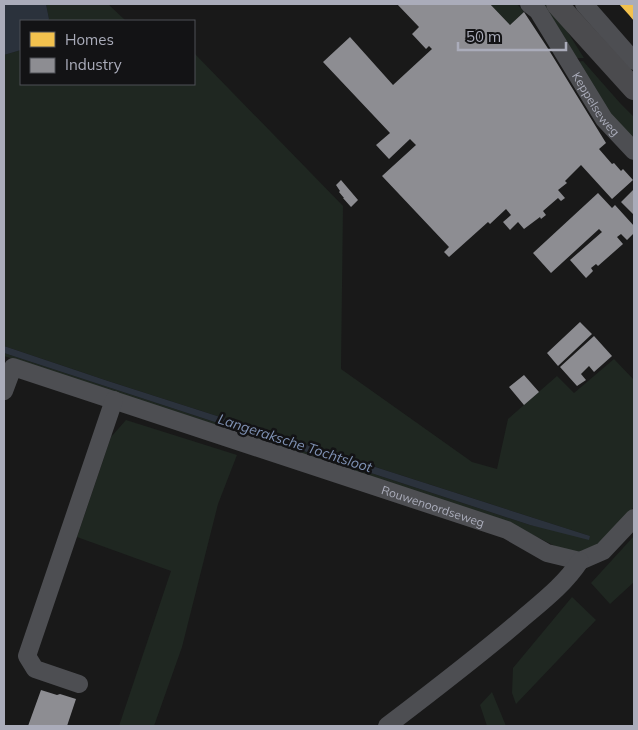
<svg xmlns="http://www.w3.org/2000/svg" width="638" height="730" font-family="Mulish,sans-serif">
<style>
.green{fill:#1f2721}
.water{fill:#2b323c}
.homes{fill:#f2c14e}
.industry{fill:#8d8d92}
.lines{fill:none;stroke-linecap:round;stroke-linejoin:round}
.minor{stroke:#4d4e52;stroke-width:18}
.major{stroke:#4b4b4e;stroke-width:22}
.labels{text-anchor:middle;dominant-baseline:central;stroke-width:5;stroke-linejoin:round;paint-order:stroke}
.street-label{font-size:12px;fill:#aaacba;stroke:#131315}
.water-label{font-size:14px;font-style:italic;fill:#8093b6;stroke:#131315}
</style>
<rect width="100%" height="100%" fill="#191919"/>
<path class="green" d="M46 4H108L126 21H48L49 19Z
M490 4H517L524 12 510 25Z
M542 4H545L560 20 584 58H573Z
M21 50V84H194V53L343 206 341 369 472 462 497 469 508 419 557 376 574 393 614 359 634 380V507L603 540 594 546 579 552 561 549 521 529 4 356V353L530 525 590 536 108 381 4 346V55Z
M583 61 620 103 634 117V136L631 138 614 119 576 62Z
M126 420 237 455 218 504 182 647 154 726H119L171 571 77 537 111 437Z
M634 536V582L610 604 591 583Z
M572 597 596 620 516 704 512 693 513 668Z
M492 692 506 726H487L480 705Z"/>
<path class="water" d="M4 4H46L49 19 48 21H21V50L4 55Z
M4 346 108 381 590 536 589 540 530 525 4 353Z"/>
<path class="homes" d="M619 4H634V21L629 15Z"/>
<path class="industry" d="M397 4H477L478 5 490 4 510 25 524 12 547 47 606 143 599 149 612 164 614 163 621 171 623 169 633 180 612 199 581 165 565 181 567 183 558 190 565 198 561 201 558 198 543 211 546 215 541 219 540 217 524 229 518 222 510 230 503 222 511 215 506 209 490 224 488 222 449 257 444 252 449 247 382 176 416 145 410 139 389 159 376 145 390 133 323 62 350 37 393 85 432 49 429 46 426 49 412 34 419 27Z
M341 180 358 200 351 207 343 198H344L339 192 340 191 336 185Z
M634 189V215L621 202Z
M598 193 612 208 615 205 634 226V233L627 240 621 234 617 237 623 244 598 266 596 264 591 268 593 271 586 278 570 260 602 232 599 229 551 273 533 253Z
M580 322 592 334 558 366 547 353Z
M594 336 612 356 594 372 589 366 581 374 586 380 577 386 560 367Z
M524 375 539 392 524 405 509 387Z
M41 690 57 695 60 694 76 699 67 726H28Z"/>
<g class="lines">
<g class="minor">
<path id="s1" d="M529 4 538 11 604 119 634 151"/>
<path d="M584 4 634 61"/>
<path id="s2" d="M4 391 13 367 507 530 547 553 580 561 603 551 634 518"/>
<path d="M79 684 35 669 27 656 114 400"/>
<path d="M387 726C433 691 479 656 523 618 543 601 565 584 580 561"/>
</g>
<path class="major" d="M557 4 634 89"/>
</g>
<g class="labels">
<g class="street-label">
<text stroke="none"><textPath href="#s1" startOffset="121">Keppelseweg</textPath></text>
<text stroke="none"><textPath href="#s2" startOffset="468">Rouwenoordseweg</textPath></text>
</g>
<g class="water-label">
<text transform="translate(295 443) rotate(18)">Langeraksche Tochtsloot</text>
</g>
</g>
<rect width="638" height="730" fill="none" stroke="#aaacba" stroke-width="10"/>
<rect x="20" y="20" width="175" height="65" fill="#131315" stroke="#4f5057"/>
<rect x="30" y="32" width="25" height="15" fill="#f2c14e" stroke="#4f5057"/>
<text x="65" y="45" font-size="15" fill="#aaacba">Homes</text>
<rect x="30" y="58" width="25" height="15" fill="#8d8d92" stroke="#4f5057"/>
<text x="65" y="70" font-size="15" fill="#aaacba">Industry</text>
<path d="M458 42v8h108v-8" fill="none" stroke="#aaacba" stroke-width="2.5"/>
<text x="466" y="42" font-size="15" fill="#aaacba" stroke="#131315" stroke-width="4" paint-order="stroke">50 m</text>
</svg>
